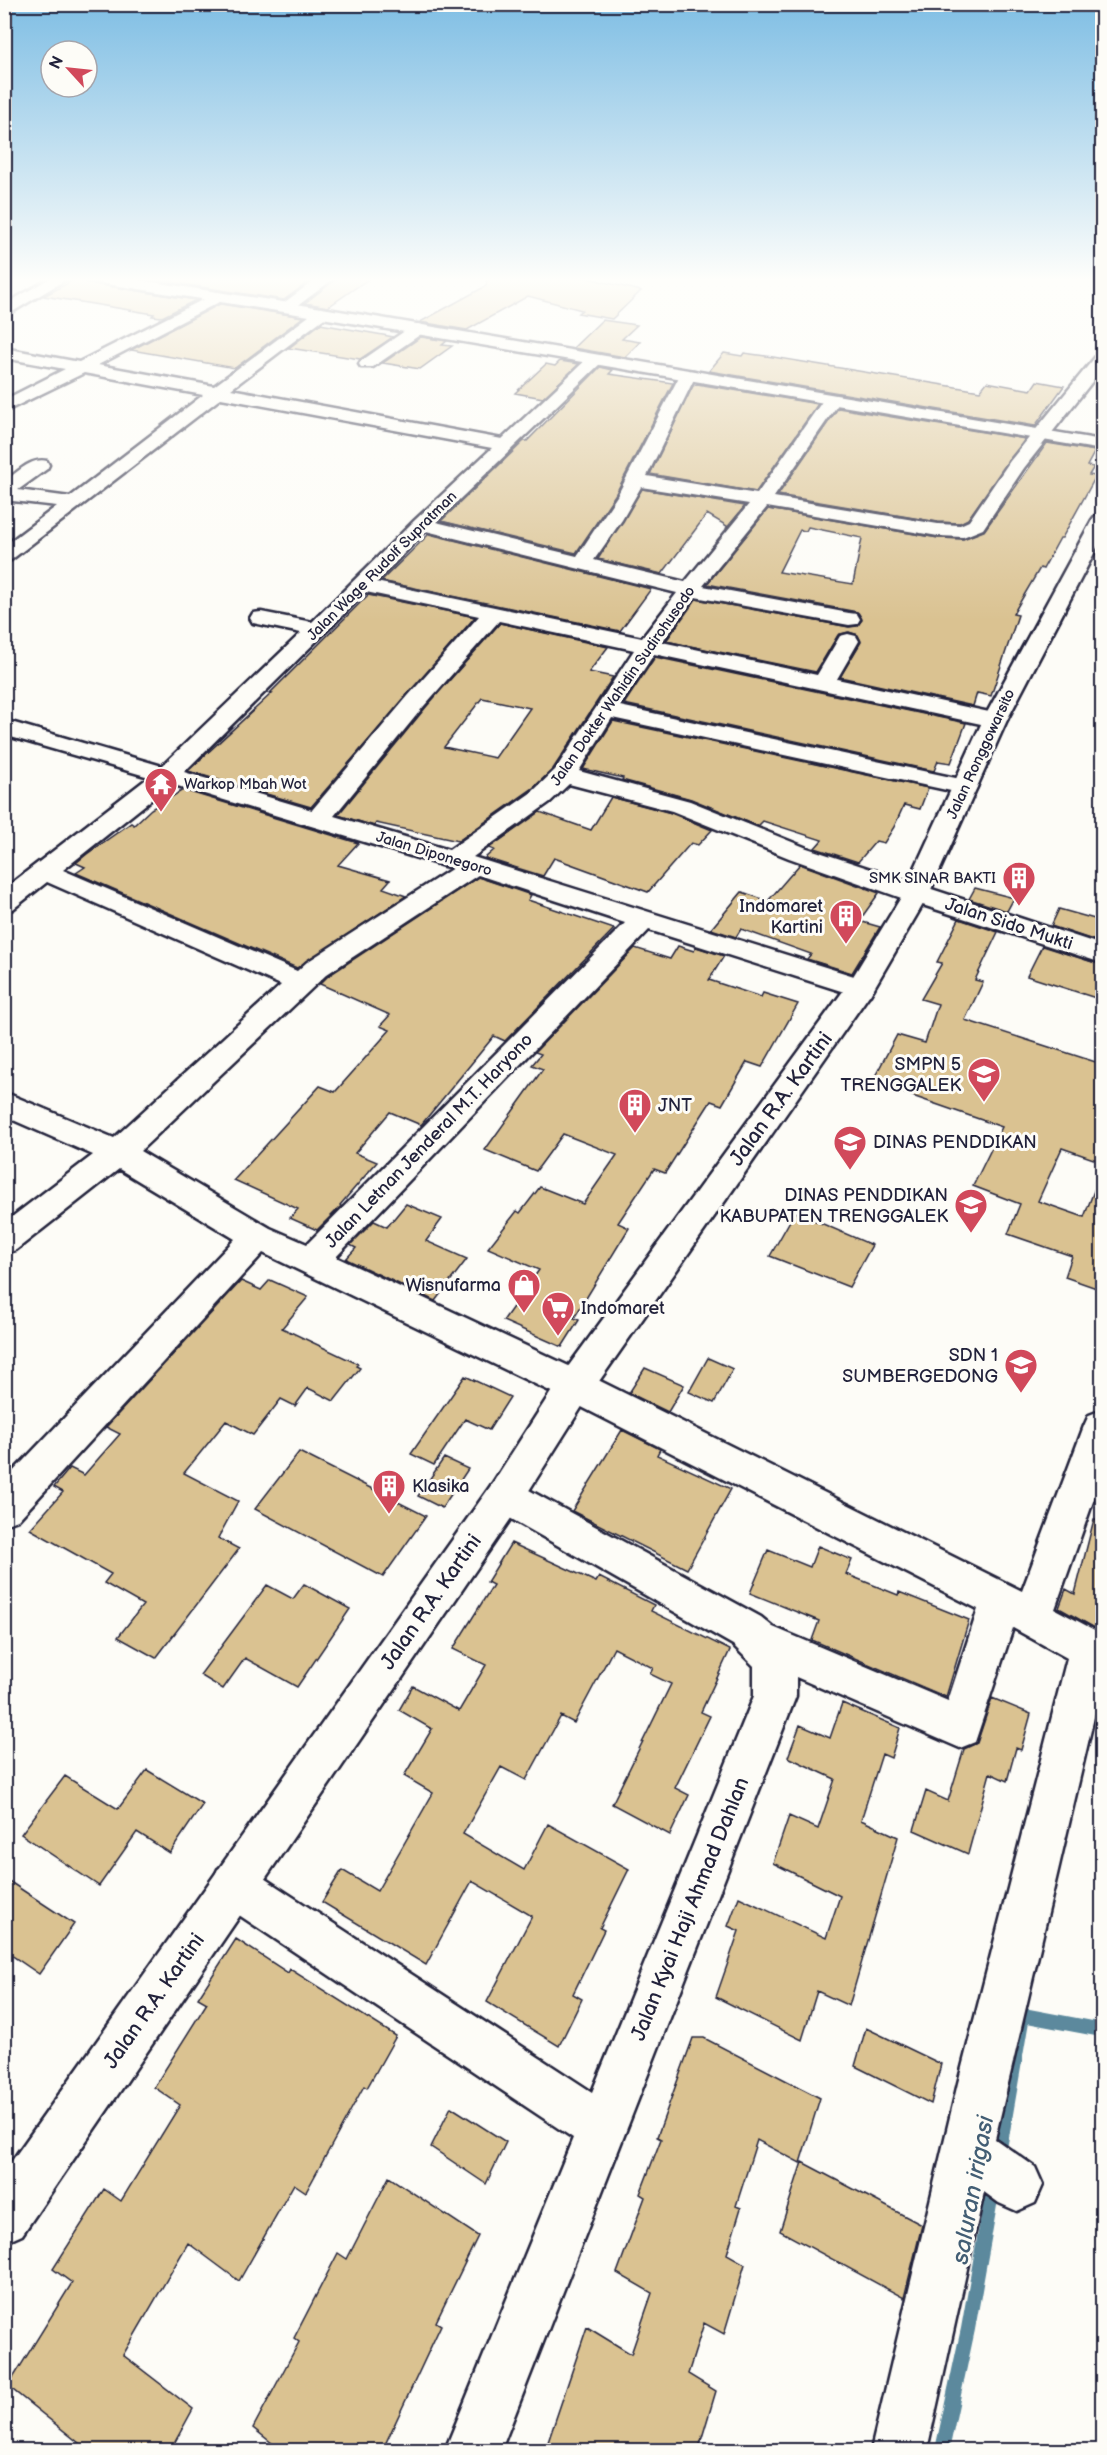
<svg xmlns="http://www.w3.org/2000/svg" width="1107" height="2455" font-family="'Balsamiq Sans',sans-serif">
<style>
.lines{fill:none;stroke-linecap:round;stroke-linejoin:round}
.stream{stroke:#5b899d;stroke-width:14}
.building{fill:#dac291;stroke:#22223b;stroke-width:1.5;fill-rule:evenodd}
.street-casing{stroke:#22223b;stroke-width:5}
.secondary-casing{stroke:#22223b;stroke-width:5}
.street{fill:#fdfcf7;fill-rule:evenodd}
.secondary{fill:#fdfcf7;fill-rule:evenodd}
.labels{text-anchor:middle;dominant-baseline:central;stroke-width:6;stroke-linejoin:round;paint-order:stroke}
.far-street-label{font-size:15px;fill:#22223b;stroke:#fdfcf7}
.far-poi-label{font-size:15px;fill:#22223b;stroke:#fdfcf7;text-anchor:start}
.poi-label{font-size:18px;fill:#22223b;stroke:#fdfcf7;text-anchor:end}
.street-label{font-size:18px;fill:#22223b;stroke:#fdfcf7}
.near-street-label{font-size:21px;fill:#22223b;stroke:#fdfcf7}
.near-water-label{font-size:24px;font-style:italic;fill:#435e74;stroke:#fdfcf7}
</style>
<rect width="100%" height="100%" fill="#fdfcf7"/>
<filter id="ink" filterUnits="userSpaceOnUse"><feTurbulence type="fractalNoise" baseFrequency=".0167" numOctaves="2"/><feDisplacementMap in="SourceGraphic" scale="12" xChannelSelector="R" yChannelSelector="G"/><feConvolveMatrix kernelMatrix="1 2 1 2 8 2 1 2 1" color-interpolation-filters="sRGB"/></filter>
<g filter="url(#ink)">
<g class="lines">
<path class="stream" d="M999 2154 1023 2015 1102 2030
M942 2450 968 2329 993 2188"/>
</g>
<path class="building" d="M79 277 88 283 196 300 162 317 152 316 154 314 44 296Z
M138 277H315L284 300Z
M338 277H371L328 307 305 303Z
M487 277H584L641 291 612 319 578 313 582 310 528 296 467 330 420 322 486 286Z
M220 304 303 317 235 368 131 350Z
M602 320 637 325 622 339 640 342 625 357 573 348Z
M320 324 383 335 393 337 360 359 289 348Z
M421 337 447 341 442 345 452 346 420 369 383 363Z
M724 353 742 356 744 353 773 357 980 391 987 382 1031 390 1037 381 1064 386 1035 426 709 371Z
M560 361 579 364 543 398 515 393 546 364 555 366Z
M600 367 613 370 609 374 673 383 615 495 576 553 441 521 524 441H527Z
M697 384 818 404 756 492 650 474 693 386Z
M838 408 1025 439 968 519 960 523 938 522 778 495Z
M1047 443 1095 451 1087 466 1094 467 1089 475 1096 476 1062 538H1060L1043 569 1040 568 1013 614 1018 615 991 696 977 693 973 706 840 677 861 642 858 635 849 632 838 635 816 672 666 641 696 599 849 627 857 626 862 620 857 612 707 584 768 509 938 538 963 539 984 531ZM808 527 862 538 853 584 779 572 800 530 806 531Z
M642 489 745 506 726 529 727 526 707 514 662 574 598 559Z
M429 534 651 589 620 631 381 581Z
M368 595 475 617 311 807 188 771 272 693H270Z
M500 623 608 647 589 672 613 677 553 769 533 788 458 841 376 823 374 826 338 815 426 707ZM482 698 530 708 495 758 444 747Z
M655 657 966 723 951 763 938 761 934 771 624 704Z
M613 721 928 788 920 809 904 805 894 827 884 843 876 841 858 862 815 848 822 840 763 821 758 826 691 799 622 780 623 778 583 769Z
M183 790 358 843 338 865 390 880 383 888 406 896 297 968 76 873 85 867 76 863 87 854 131 823 134 825 151 809Z
M611 797 671 813 712 830 698 845 691 843 648 892 554 858 543 876 485 858 494 850 489 848 540 812 591 830Z
M800 864 879 893 859 921 880 927 852 973 807 959 811 954 741 929 736 937 711 929 742 892 768 901Z
M478 877 531 895 528 900 614 929 505 1041 494 1036 421 1125 390 1112 355 1153 377 1162 340 1205 341 1206 317 1230 290 1218 298 1209 234 1180 320 1086 335 1092 390 1030 380 1026 390 1015 320 984 328 976Z
M975 888 1014 898 1007 911 969 899Z
M1059 909 1102 921V943L1051 926Z
M959 919 998 932 975 980 983 982 965 1020 1102 1064V1162L1062 1148 1038 1201 1084 1217 1100 1175H1102V1290L1065 1277 1072 1256 1008 1234 1020 1204 973 1186 1002 1127 872 1082 897 1035 925 1043 938 1004 921 999 942 963 937 962Z
M678 946 694 951 696 947 724 956 709 980 761 997 763 993 798 1004 762 1067 747 1062 722 1105 711 1101 665 1173 654 1169 618 1223 629 1228 574 1318 579 1320 562 1347 503 1321 539 1270 488 1248 517 1211 520 1213 540 1187 583 1204 617 1155 563 1134 536 1171 485 1150 543 1069 532 1065 541 1054 535 1052 635 948 670 959Z
M1042 946 1102 965V1000L1027 976Z
M406 1204 442 1219 426 1241 467 1259 435 1301 346 1259 356 1248 350 1245 374 1221 387 1227Z
M795 1212 872 1245 849 1287 770 1256Z
M270 1280 308 1297 282 1328 358 1364 356 1366 360 1368 334 1401 308 1388 295 1406 281 1399 253 1435 226 1421 184 1473 238 1501 218 1538 239 1549 156 1658 118 1637 143 1605 104 1583 111 1574 30 1529 63 1492 54 1487 70 1468 84 1475 120 1434 106 1427 241 1281 261 1290Z
M708 1358 733 1369 714 1403 689 1392Z
M645 1368 684 1385 668 1412 629 1393Z
M465 1376 510 1397 489 1430 465 1419 434 1465 411 1454Z
M622 1430 660 1449 657 1455 731 1489 687 1569 572 1511Z
M299 1452 426 1516 383 1577 255 1509Z
M444 1458 468 1469 442 1508 418 1496Z
M1094 1519 1102 1520V1632L1059 1608 1066 1589 1075 1594Z
M511 1543 596 1582 599 1577 654 1605 651 1611 730 1650 701 1712 710 1716 675 1788 689 1795 670 1835 612 1804 671 1684 650 1674 653 1668 614 1648 574 1723 561 1716 526 1780 501 1767 463 1834 524 1870 548 1824 629 1869 600 1928 604 1930 573 1994 582 1999 559 2046 487 2002 532 1916 472 1881 426 1965 322 1902 342 1870 377 1891 433 1793 404 1776 432 1729 399 1710 413 1686 459 1711 486 1665 453 1649 493 1585 487 1582Z
M818 1546 852 1560 846 1574 898 1595 899 1592 969 1620 946 1697 812 1640 819 1621 750 1593 768 1550 810 1567Z
M304 1584 350 1609 297 1687 245 1658 223 1689 200 1675 267 1585 293 1599Z
M992 1698 1031 1714 1021 1750 1016 1748 1007 1781 990 1773 968 1854 914 1830 926 1791 948 1801 964 1749 977 1743Z
M842 1703 900 1728 891 1758 882 1754 861 1820 898 1837 849 2006 817 1991 802 2040 716 1997 739 1931 728 1926 739 1897 826 1938 840 1896 773 1863 789 1816 818 1829 835 1779 788 1757 800 1725 830 1738Z
M147 1770 203 1804 170 1853 137 1832 99 1886 21 1834 65 1776 118 1809Z
M4 1878 74 1924 39 1974 4 1950Z
M236 1939 288 1973 290 1969 396 2036 367 2088 364 2086 306 2192 294 2184 239 2281 188 2243 123 2355 193 2409 170 2451H89L8 2386 72 2283 53 2269 104 2189 121 2201 180 2105 154 2087 207 2003 198 1998Z
M866 2028 941 2064 931 2104 855 2066Z
M693 2038H704L820 2098 800 2163 757 2140 736 2206 741 2208 727 2254 745 2264 724 2334 704 2323 688 2374 716 2391 698 2451H545L587 2327 631 2354 652 2293 617 2273 645 2197 640 2194 661 2139 657 2137Z
M451 2107 506 2142 486 2184 431 2147Z
M802 2162 922 2225 904 2298 780 2231Z
M389 2177 478 2236 436 2322 441 2325 382 2451H282L253 2428 299 2342 294 2338 338 2253 347 2259Z"/>
<g class="lines">
<g class="street-casing">
<path id="street" d="M52 277H70L4 317V305Z
M319 277H336L292 310H282L279 307 282 304Z
M218 292 223 294 226 297 223 300 98 365 214 386 317 310 322 308 330 313 327 316 231 389 502 439 590 356H602L604 359 602 362 436 522 577 556 617 496 682 371H694L696 375 647 476 757 494 826 396H838L841 400 774 497 938 524 960 525 969 521 1010 461 1096 356 1102 354V369L1024 468 983 529 963 537 938 536 767 507 703 586 849 613 857 614 860 619 857 624 849 625 695 597 662 642 817 675 840 636 848 634 856 636 859 641 837 679 1003 715 1007 720 1003 725 995 727 654 654 620 706 965 780 974 782 977 787 974 792 965 794 612 718 579 771 690 801 807 848 1102 945V963L907 900 789 858 672 811 569 784 550 802 473 857 870 981 874 988 870 995 860 997 649 930 336 1257 588 1375 1022 1591 1084 1426 1089 1415 1102 1410V1476L1055 1609 1102 1634V1683L995 2139 1035 2167 1043 2185 1035 2203 1017 2211 999 2203 984 2192 927 2450H871L958 2083 1067 1658 1013 1628 975 1742 960 1748 796 1677V1696L501 2450H445L573 2138 218 1901 211 1885 218 1869 234 1862 250 1869 592 2092 754 1696V1666L733 1645 492 1508 486 1496 492 1484 505 1479 518 1484 761 1617 773 1627 948 1701 978 1609 562 1397 263 1253 18 1520 4 1525V1481L235 1239 119 1169 16 1250 4 1254V1223L93 1155 4 1116V1092L114 1138 281 985 47 882 13 909 4 911V889L149 777 4 735V720L162 766 301 633 253 623 250 618 253 613 261 612 312 622 415 520 492 448 221 398 11 560 4 562V546L57 506 4 500V482C17 473 31 457 47 461L49 465 47 469 18 490 70 497 203 395 84 373 4 412V400L65 369 4 358V348L79 362ZM641 487 749 504 685 582 594 560 622 520ZM426 531 677 593 642 638 376 582ZM366 592 479 616 408 696 312 810 184 772ZM499 621 634 650 555 770 532 792 449 850 334 816 424 706ZM171 784 444 866 453 868 307 962 297 971 63 870ZM478 875 625 923 307 1244 270 1228 140 1151 327 974Z
M418 324 424 326 426 329 424 332 373 367H361L359 364 361 361 412 326Z"/>
</g>
<g class="secondary-casing">
<path id="secondary" d="M81 277H120L322 308 1102 440V450L322 318 88 281Z
M1102 514V538L1007 720 929 894 874 988 588 1397 518 1508 22 2235 4 2243V2172L492 1484 562 1375 849 983 903 894 983 720 1092 520 1095 516Z"/>
</g>
<use href="#street" class="street"/>
<use href="#secondary" class="secondary"/>
</g>
</g>
<linearGradient id="sky" x2="0" y2="1"><stop stop-color="#7fbee4"/><stop offset="0.45" stop-color="#fefefb"/><stop offset="1" stop-color="#fefefb" stop-opacity="0"/></linearGradient>
<rect width="1107" height="621" fill="url(#sky)"/>
<defs>
<g id="temple-pin" transform="scale(1.725)"><path d="M0 17L-7.5 6A9.5 9.5 0 1 1 7.5 6Z" fill="#d1495b" stroke="#fdfcf7"/><path d="M0-6L5-2H3V0L6.5 2.5H4V6H1.5V3h-3V6H-4V2.5H-6.5L-3 0V-2H-5Z" fill="#fff"/></g>
<g id="building-pin" transform="scale(1.725)"><path d="M0 17L-7.5 6A9.5 9.5 0 1 1 7.5 6Z" fill="#d1495b" stroke="#fdfcf7"/><path d="M-4-6H4V6H1V3H-1V6H-4ZM-2.5-4.3h1.7v1.8h-1.7ZM.8-4.3h1.7v1.8H.8ZM-2.5-1h1.7V.8h-1.7ZM.8-1h1.7V.8H.8Z" fill="#fff"/></g>
<g id="school-pin" transform="scale(1.725)"><path d="M0 17L-7.5 6A9.5 9.5 0 1 1 7.5 6Z" fill="#d1495b" stroke="#fdfcf7"/><path d="M0-5L7-2L0 1L-7-2ZM-4 1L0 2.5L4 1V4Q0 6-4 4Z" fill="#fff"/></g>
<g id="shop-pin" transform="scale(1.725)"><path d="M0 17L-7.5 6A9.5 9.5 0 1 1 7.5 6Z" fill="#d1495b" stroke="#fdfcf7"/><path d="M-5-2.5h2.3a2.7 3.5 0 0 1 5.4 0H5L5.5 6h-11ZM-1.5-2.5h3a1.5 2.3 0 0 0-3 0Z" fill="#fff"/></g>
<g id="supermarket-pin" transform="scale(1.725)"><path d="M0 17L-7.5 6A9.5 9.5 0 1 1 7.5 6Z" fill="#d1495b" stroke="#fdfcf7"/><path d="M-6-5.5h2.5l.6 2H6L4.5 2H-2.5L-4.4-4H-6ZM-1.5 3.2a1.3 1.3 0 1 0 .1 0ZM3 3.2a1.3 1.3 0 1 0 .1 0Z" fill="#fff"/></g>
</defs>
<g fill-rule="evenodd">
<use href="#temple-pin" x="161" y="784"/>
<use href="#building-pin" x="1019" y="878"/>
<use href="#building-pin" x="846" y="916"/>
<use href="#school-pin" x="984" y="1074"/>
<use href="#building-pin" x="635" y="1105"/>
<use href="#school-pin" x="850" y="1142"/>
<use href="#school-pin" x="971" y="1205"/>
<use href="#shop-pin" x="524" y="1285"/>
<use href="#supermarket-pin" x="558" y="1308"/>
<use href="#school-pin" x="1021" y="1365"/>
<use href="#building-pin" x="389" y="1486"/>
</g>
<g class="labels">
<g class="far-street-label">
<text transform="translate(382 566) rotate(-45)">Jalan Wage Rudolf Supratman</text>
<text transform="translate(623 686) rotate(-55)">Jalan Dokter Wahidin Sudirohusodo</text>
<text transform="translate(981 754) rotate(-65)">Jalan Ronggowarsito</text>
<text transform="translate(434 854) rotate(17)">Jalan Diponegoro</text>
</g>
<g class="far-poi-label">
<text x="184" y="784">Warkop Mbah Wot</text>
<text x="996" y="878" text-anchor="end">SMK SINAR BAKTI</text>
</g>
<g class="poi-label">
<text x="823" y="906">Indomaret<tspan x="823" dy="21">Kartini</tspan></text>
<text x="961" y="1064">SMPN 5<tspan x="961" dy="21">TRENGGALEK</tspan></text>
<text x="658" y="1105" text-anchor="start">JNT</text>
<text x="873" y="1142" text-anchor="start">DINAS PENDDIKAN</text>
<text x="948" y="1195">DINAS PENDDIKAN<tspan x="948" dy="21">KABUPATEN TRENGGALEK</tspan></text>
<text x="501" y="1285">Wisnufarma</text>
<text x="581" y="1308" text-anchor="start">Indomaret</text>
<text x="998" y="1355">SDN 1<tspan x="998" dy="21">SUMBERGEDONG</tspan></text>
<text x="412" y="1486" text-anchor="start">Klasika</text>
</g>
<g class="street-label">
<text transform="translate(1009 924) rotate(18)">Jalan Sido Mukti</text>
<text transform="translate(429 1141) rotate(-46)">Jalan Letnan Jenderal M.T. Haryono</text>
</g>
<g class="near-street-label">
<text transform="translate(781 1099) rotate(-54)">Jalan R.A. Kartini</text>
<text transform="translate(431 1602) rotate(-55)">Jalan R.A. Kartini</text>
<text transform="translate(690 1909) rotate(-68)">Jalan Kyai Haji Ahmad Dahlan</text>
<text transform="translate(154 2001) rotate(-55)">Jalan R.A. Kartini</text>
</g>
<g class="near-water-label">
<text transform="translate(973 2190) rotate(-80)">saluran irigasi</text>
</g>
</g>
<rect width="1107" height="2455" fill="none" stroke="#fdfcf7" stroke-width="24"/>
<rect x="12" y="12" width="1083" height="2431" fill="none" stroke="#22223b" stroke-width="2" filter="url(#ink)"/>
<g transform="translate(69 69) rotate(297)"><circle r="28" fill="#fdfcf7" stroke="#a5a5ac" stroke-width="1.5"/>
<path d="M0-4.5L10 22L0 15L-10 22Z" fill="#d1495b"/>
<text y="-9" font-size="16" font-weight="bold" text-anchor="middle" fill="#22223b">N</text>
</g>
</svg>
